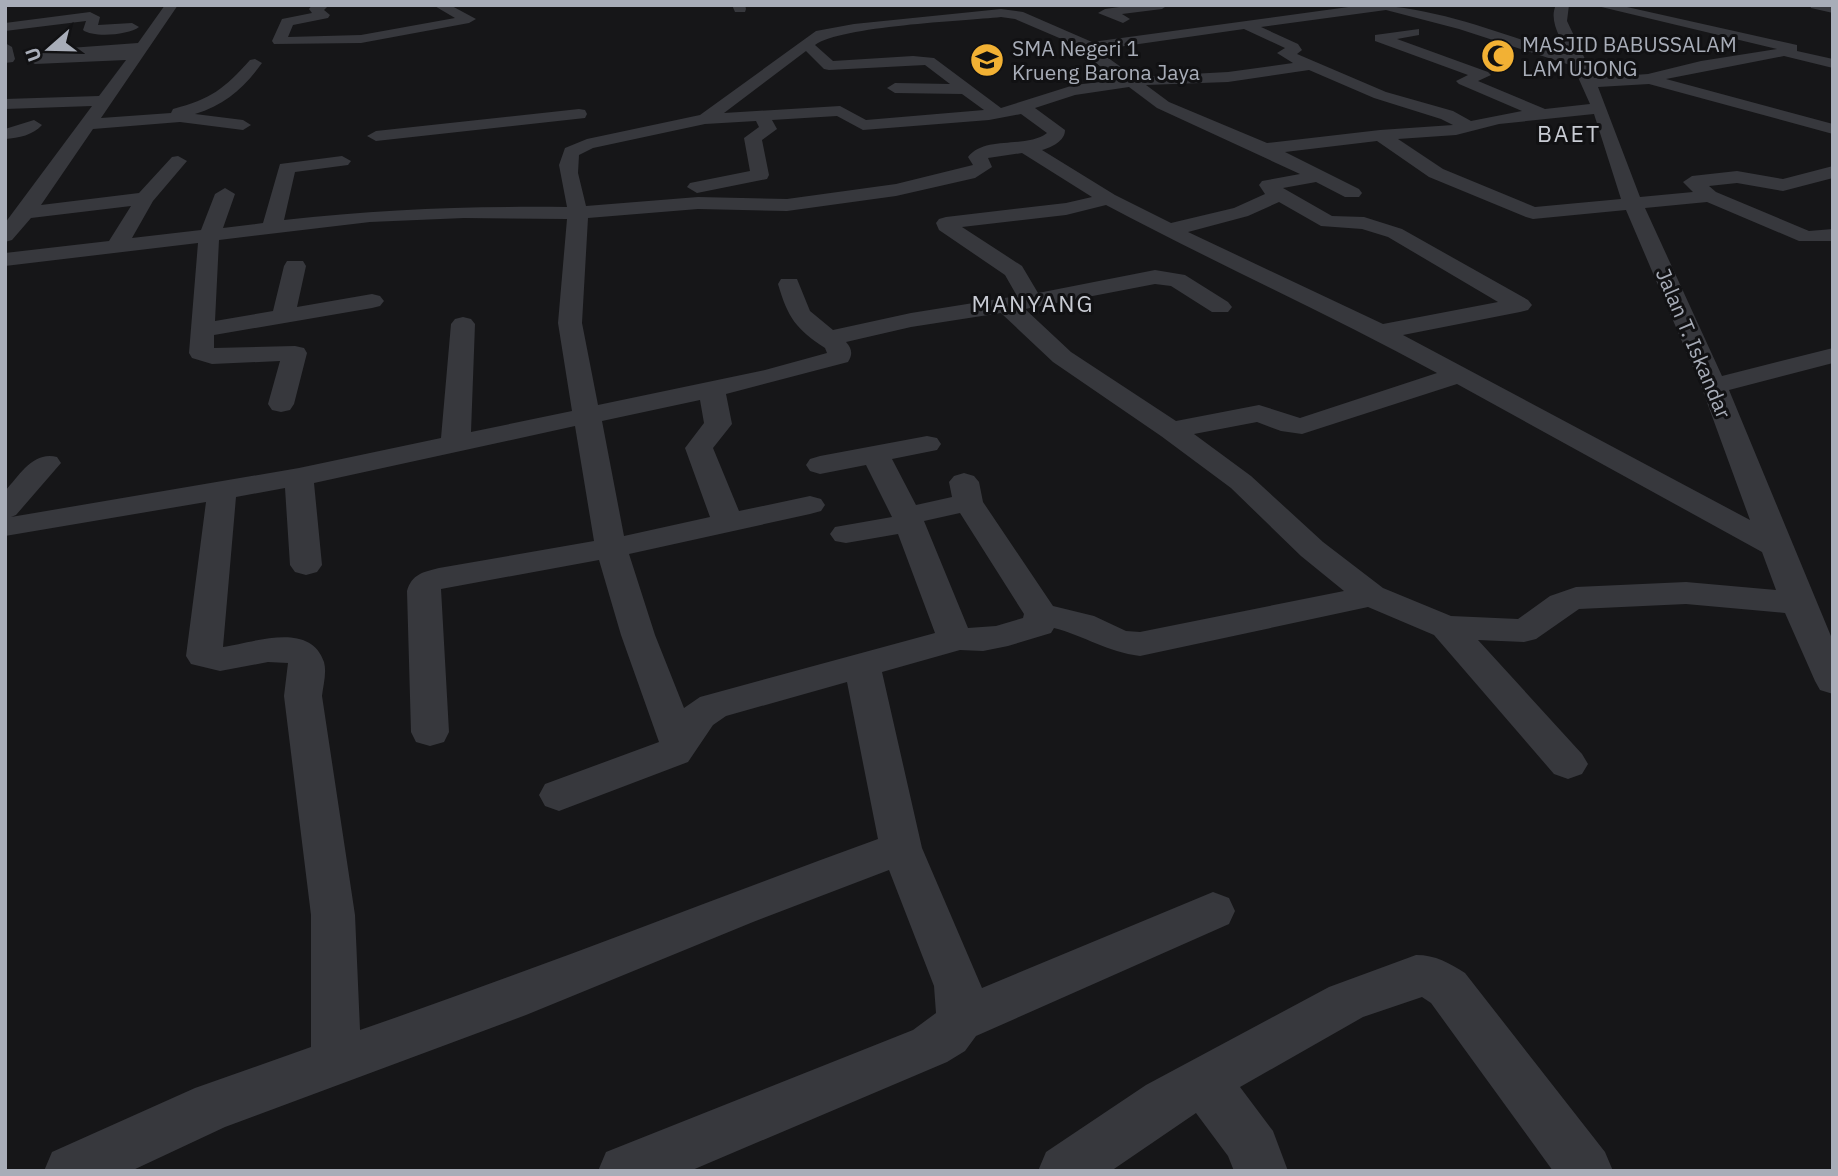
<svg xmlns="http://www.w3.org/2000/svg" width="1838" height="1176" font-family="'IBM Plex Sans',sans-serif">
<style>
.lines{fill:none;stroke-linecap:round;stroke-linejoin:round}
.minor{fill:#37383d;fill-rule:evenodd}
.labels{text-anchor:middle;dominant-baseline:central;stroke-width:6;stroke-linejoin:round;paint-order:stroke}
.far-poi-label{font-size:21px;fill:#a8adb8;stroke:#111113;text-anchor:start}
.far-street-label{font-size:21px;fill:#a8adb8;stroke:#111113}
.far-quarter-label{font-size:23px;letter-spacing:2px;fill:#c9ccd4;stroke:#111113}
</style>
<rect width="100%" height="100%" fill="#161618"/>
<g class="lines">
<path class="minor" d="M165 5H178L101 118 171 113 173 109C211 99 224 89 250 60L255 59 262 63C244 88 225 105 195 114L243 120 251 125 243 130 180 122 93 129 41 205 139 193 172 157 178 156 187 161 153 201 132 238 201 230 215 194 225 188 235 194 223 228 263 223 280 164 342 156 351 161 348 165 295 172 284 220C380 209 470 206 567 207L559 165 565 148 587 139 700 115 816 31 854 24 1001 9 1023 12 1092 42 1363 5C1433 5 1501 34 1568 55 1562 40 1548 21 1556 5H1569L1567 21 1594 78 1648 74 1701 61 1777 49 1593 5H1618L1797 45V51L1833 59V68L1784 56 1666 79 1833 124V134L1649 84 1598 87 1640 197 1693 192 1683 182 1692 176 1737 171 1783 179 1833 166V178L1783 191 1737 183 1709 186 1716 192 1809 231 1833 229V241H1799L1707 202 1645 208 1722 376 1833 348V363L1729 390 1833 641V694L1820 690 1815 681 1785 613 1686 604 1579 609 1536 639 1524 642 1478 640 1582 754 1588 764 1582 774 1568 779 1554 774 1434 635 1368 607 1140 656C1107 652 1085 636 1054 628L1051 633 1008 646 983 651 960 650 882 672 922 848 982 988 1213 892 1229 898 1235 911 1229 924 976 1036 965 1051 947 1062 690 1171H598L606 1152 913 1030 936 1013 934 986 889 870 753 922 526 1015 225 1127 131 1171H44L52 1152 195 1088 311 1047V915L284 696 288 663 268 662 220 671 191 664 186 656 206 502 5 536V491C20 475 33 451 57 457L61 463 16 515 11 517 299 468 441 438 451 324 455 319 463 317 471 319 475 324 471 432 572 411 558 323 567 219 464 218 370 222 219 240 215 321 273 311 284 266 287 261H303L306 266 297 307 372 294 380 296 384 301 380 306 372 308 214 335V348L295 346 304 348 307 353 294 404 290 410 281 412 272 410 268 404 280 361 212 364 192 358 189 353 198 243 5 266V253L109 241 131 206 31 218 12 240 5 242V223L92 106 5 109V99L99 96 126 60 35 64 28 60 42 50 138 43ZM1386 10 1459 29 1573 66 1590 104 1545 109 1478 81 1491 75 1488 72 1397 39 1419 35V29L1375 35V41L1468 75 1456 81 1459 84 1522 111 1471 121 1453 111 1386 92 1297 54 1302 50 1298 44 1261 27ZM1001 17 1015 19 1078 46 1079 50 1118 80 1074 85 1001 108 934 58 913 56 833 61 815 45C841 26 963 21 1001 17ZM1244 29 1285 48 1277 53 1293 63 1228 72 1135 77 1097 50ZM806 51 824 69 829 70 925 65 950 84 895 83 887 88 895 93 962 94 984 110 866 120 840 106 724 113ZM1309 70 1374 98 1441 119 1453 125 1380 130 1267 143 1169 102 1146 85 1228 82ZM1129 87 1157 108 1300 174 1262 181 1259 185 1265 194 1234 208 1171 223 1115 195 1042 150C1052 147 1065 141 1065 130L1035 108 1075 95ZM1021 114 1047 133C1026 149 985 135 968 157L973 165 896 184 787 199 698 197 586 206 578 173 579 155 593 148 705 124 756 121 759 127 744 138 750 171 690 183 687 187 697 193 767 179 769 175 762 140 777 129 772 120 837 116 863 130 989 120ZM1594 114 1621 199 1535 207 1443 169 1398 139 1456 135 1499 124ZM1377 141 1429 177 1526 217 1533 219 1626 210 1701 386 1750 520 1403 335 1520 312 1528 310 1532 305 1528 300 1402 229 1364 217 1332 216 1283 188 1316 182 1345 197H1359L1362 193 1359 189 1285 152ZM1022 153 1092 197 1066 203 946 217 939 219 936 223 939 230 1005 275 1017 296 911 313 833 330 810 311 797 279H781L778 284C788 318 796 329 825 348L827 353 765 370 598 405 582 323 588 218 698 209 787 211 896 196 975 178 992 167 988 158ZM1279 202 1321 226 1362 229 1388 237 1498 302 1383 324 1188 232 1248 216ZM1106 205C1215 263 1329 314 1437 373L1300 418 1259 405 1176 421 1071 352 1025 309 1155 284 1171 286 1212 312H1228L1232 307 1228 302 1185 275 1155 270 1038 293 1022 266 962 227 1066 215ZM1001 313 1053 362 1161 436 1231 488 1301 556 1344 591 1140 632 1126 631 1094 616 1053 606 983 502 979 482 974 476 964 473 954 476 949 482 952 497 916 505 892 459 937 450 941 444 937 438 927 436 820 456 810 459 806 465 810 471 820 474 866 465 892 517 835 527 830 534 835 541 846 543 898 534 935 633 700 697 684 708 655 635 629 554 810 514 821 511 825 505 821 499 810 496 739 511 713 448 732 424 726 394 848 362C853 354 852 349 846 342L911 327ZM1457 384 1762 552 1776 590 1686 582 1576 587 1550 596 1518 619 1451 616 1383 588 1323 542 1251 476 1194 434 1257 422 1281 431 1302 434ZM700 400 704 423 685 448 710 517 624 536 602 421ZM575 426 594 541 439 568C423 572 412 574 407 591L411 732 416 742 430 746 444 742 449 732 441 589 599 560 621 635 659 742 545 784 539 795 545 806 559 811 688 762 713 725 726 716 847 682 878 839C705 902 534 970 360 1030L355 915 322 696C323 686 327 673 324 662 310 620 253 643 223 647L236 497 285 488 290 565 295 572 306 575 317 572 322 565 314 483ZM960 513 1024 614 1023 618 996 626 968 628 924 521Z
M312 5H329L324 10 330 15 328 18 293 25 288 37 361 35 455 18 433 5H450L476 19 469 23 361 43 274 44 272 41 282 19 312 13 309 9Z
M732 5H745L746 9 745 12H735Z
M1133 5H1168L1162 9 1122 14 1130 19 1123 23 1098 13 1105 9Z
M1810 5H1833V13L1811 8Z
M90 12 100 17 98 25 132 23 139 27C129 35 93 38 83 30L86 21 5 31V23Z
M5 43 12 47 15 59 13 62 5 63Z
M579 109 585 110 587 114 585 118 376 141 367 136 376 131Z
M34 120 42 125C33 135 19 138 5 139V129Z
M1416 955C1436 955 1449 963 1465 973L1605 1152 1613 1171H1553L1431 1003 1422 997 1363 1017 1240 1087 1273 1131 1288 1171H1234L1228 1156 1196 1113 1111 1171H1038L1046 1152 1146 1085 1329 987Z"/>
</g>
<defs>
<g id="mosque-disc" transform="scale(1.75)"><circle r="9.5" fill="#f2b134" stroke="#111113"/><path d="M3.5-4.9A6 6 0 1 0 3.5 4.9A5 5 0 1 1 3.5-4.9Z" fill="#111"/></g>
<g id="school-disc" transform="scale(1.75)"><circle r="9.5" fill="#f2b134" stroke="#111113"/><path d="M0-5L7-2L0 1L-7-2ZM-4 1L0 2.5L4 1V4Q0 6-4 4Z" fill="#111"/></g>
</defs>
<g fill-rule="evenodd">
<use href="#mosque-disc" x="1498" y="56"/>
<use href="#school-disc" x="987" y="60"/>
</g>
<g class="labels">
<g class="far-poi-label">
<text x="1522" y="44">MASJID BABUSSALAM<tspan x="1522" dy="24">LAM UJONG</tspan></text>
<text x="1012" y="48">SMA Negeri 1<tspan x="1012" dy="24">Krueng Barona Jaya</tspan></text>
</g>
<g class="far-street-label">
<text transform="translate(1694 343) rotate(67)">Jalan T. Iskandar</text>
</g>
<g class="far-quarter-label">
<text x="1569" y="133">BAET</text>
<text x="1033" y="303">MANYANG</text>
</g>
</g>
<rect width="1838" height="1176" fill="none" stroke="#a8adb8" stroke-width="14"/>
<g transform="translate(49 49) rotate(250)" stroke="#111113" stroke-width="5" paint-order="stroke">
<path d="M0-5L12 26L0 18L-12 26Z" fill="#a8adb8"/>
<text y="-10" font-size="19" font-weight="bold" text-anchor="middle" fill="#a8adb8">U</text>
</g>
</svg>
